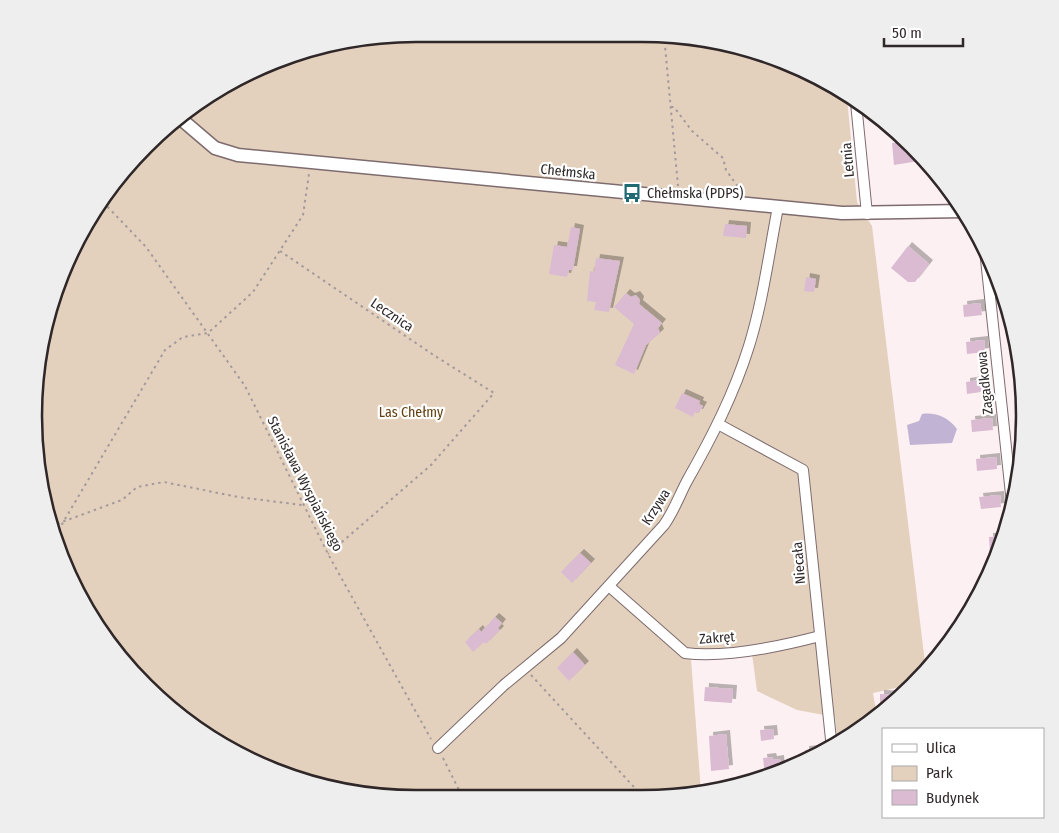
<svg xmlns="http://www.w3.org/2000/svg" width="1059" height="833" font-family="'Fira Sans Condensed',sans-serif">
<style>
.green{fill:#e3d1bd}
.water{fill:#c0b3d3}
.building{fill:#dabbd2;filter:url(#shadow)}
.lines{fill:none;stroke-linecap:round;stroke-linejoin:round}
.minor-casing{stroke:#7d6b6e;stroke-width:12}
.tertiary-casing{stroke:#7d6b6e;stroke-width:15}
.path{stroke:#a4999b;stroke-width:2;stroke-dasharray:2.5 4;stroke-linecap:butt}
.minor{stroke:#fff;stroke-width:10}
.tertiary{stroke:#fff;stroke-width:12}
.labels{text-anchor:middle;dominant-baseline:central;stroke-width:4.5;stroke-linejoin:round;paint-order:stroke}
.street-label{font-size:14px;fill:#2f2728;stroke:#fff}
.poi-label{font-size:14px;fill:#2f2728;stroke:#fff;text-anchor:start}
.park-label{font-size:14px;fill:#624011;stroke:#fff}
.rim{fill:none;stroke:#2f2728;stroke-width:2.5}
</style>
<defs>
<filter id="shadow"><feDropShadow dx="4" dy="-4" stdDeviation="0" flood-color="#0004"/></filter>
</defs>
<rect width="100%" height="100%" fill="#fdf0f2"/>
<path class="green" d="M416 34 667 35 766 54 847 98 857 202 872 226 926 671 914 684 873 693 877 717 838 745 835 717 797 710 757 691 752 654 691 659 701 792 668 798 342 792 270 770 204 735 146 687 85 608 47 516 34 417 47 318 85 225 146 146 225 85 317 47Z"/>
<path class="water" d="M922 414C936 412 949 418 957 429L952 443 910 445 907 425 919 421Z"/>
<path class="building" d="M907 142 925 160 894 165 892 143Z
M725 224 747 226 746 238 723 236Z
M571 227 580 229 573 270H569L567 277 549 274 554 245 567 247Z
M908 246 929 264 915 282H908L891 268Z
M596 258 620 261 609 312 594 310 596 302 587 301 590 271 594 272Z
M994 270 1003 289 1004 298H997Z
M806 277 816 279 814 292 804 291Z
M626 293 631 297 636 295 640 300 639 304 662 323 658 328 660 333 646 345 634 374 615 365 634 324 614 307Z
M980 303 982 315 964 317 963 305Z
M984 340 985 352 967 354 966 342Z
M986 379 988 391 967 394 966 382Z
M682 393 700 401 699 404 703 406 699 413 695 412 693 417 675 408Z
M992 418 993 430 972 432 971 420Z
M996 457 997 469 977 471 976 459Z
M1000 495 1001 507 981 509 979 497Z
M1005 536 991 571 989 537Z
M580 553 591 563 572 583 561 572Z
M495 617 502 623 498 628 500 630 486 644 484 642 473 652 465 642 479 629 481 632Z
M573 652 585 665 569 681 557 668Z
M705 687 733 689 732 703 704 701Z
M880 694 904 695 893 706H880Z
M773 729 774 739 761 741 760 730Z
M726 734 729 769 711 771 709 736Z
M825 748 826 752 806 761 805 750Z
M772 757 773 760 780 759 781 772 765 775 763 758Z"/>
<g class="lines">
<g class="minor-casing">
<path id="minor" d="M856 103 867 214
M985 250 1013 513
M718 424 803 470 832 749
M610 587 685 653C724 658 782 646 820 636
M438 748 504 685 561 638 664 525C674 511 679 496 687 481 712 437 734 394 749 346 763 301 769 253 778 207"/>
</g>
<g class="tertiary-casing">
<path id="tertiary" d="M181 119 215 148 238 155 842 213 964 211"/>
</g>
<path class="path" d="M664 35 678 186
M671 107H674L692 131 723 158 726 170 738 187 739 192
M103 202 146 247 245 386 328 554 431 739
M280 251 435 356 494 393 431 465 328 554
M51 526 122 500 137 487 164 482 238 497 302 505
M55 536 165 350 183 337 208 333 253 292 303 215 309 174
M531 675 644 798
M443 758 461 794"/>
<use href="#minor" class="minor"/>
<use href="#tertiary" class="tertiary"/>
</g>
<defs>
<g id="bus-bare" transform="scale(1.5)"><path d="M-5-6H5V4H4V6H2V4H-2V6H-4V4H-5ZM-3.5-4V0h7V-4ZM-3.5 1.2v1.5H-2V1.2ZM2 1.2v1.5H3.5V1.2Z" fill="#206a74" stroke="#fff" stroke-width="2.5" paint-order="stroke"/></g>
</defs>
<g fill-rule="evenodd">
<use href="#bus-bare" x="632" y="193"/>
</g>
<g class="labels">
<g class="street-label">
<text transform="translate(848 160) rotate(-95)">Letnia</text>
<text transform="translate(568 172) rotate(6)">Chełmska</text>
<text transform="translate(392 315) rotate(34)">Lecznica</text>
<text transform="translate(985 383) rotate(-96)">Zagadkowa</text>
<text transform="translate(305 484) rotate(63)">Stanisława Wyspiańskiego</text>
<text transform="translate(656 507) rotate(-57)">Krzywa</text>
<text transform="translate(799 563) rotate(-95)">Niecała</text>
<text transform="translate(717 638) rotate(-4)">Zakręt</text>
</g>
<g class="poi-label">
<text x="647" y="193">Chełmska (PDPS)</text>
</g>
<g class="park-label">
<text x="411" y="412">Las Chełmy</text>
</g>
</g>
<path d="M0 0H1059V833H0ZM416 42H642A374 374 0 0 1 1016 416V416A374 374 0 0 1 642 790H416A374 374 0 0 1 42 416V416A374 374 0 0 1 416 42Z" fill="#eee" fill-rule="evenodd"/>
<path class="rim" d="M416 42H642A374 374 0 0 1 1016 416V416A374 374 0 0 1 642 790H416A374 374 0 0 1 42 416V416A374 374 0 0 1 416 42Z"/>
<rect x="882" y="728" width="162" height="90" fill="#ffffff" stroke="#aca9a9"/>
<rect x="892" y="744" width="25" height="8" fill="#ffffff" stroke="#aca9a9"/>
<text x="926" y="753" font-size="15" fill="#2f2728">Ulica</text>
<rect x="892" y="766" width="25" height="15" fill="#e3d1bd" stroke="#aca9a9"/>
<text x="926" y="778" font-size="15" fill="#2f2728">Park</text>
<rect x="892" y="790" width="25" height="15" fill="#dabbd2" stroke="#aca9a9"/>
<text x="926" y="803" font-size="15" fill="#2f2728">Budynek</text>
<path d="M884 38v8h79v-8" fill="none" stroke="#2f2728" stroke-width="2.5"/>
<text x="892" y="38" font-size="15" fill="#2f2728" stroke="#ffffff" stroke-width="4" paint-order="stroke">50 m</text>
</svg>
